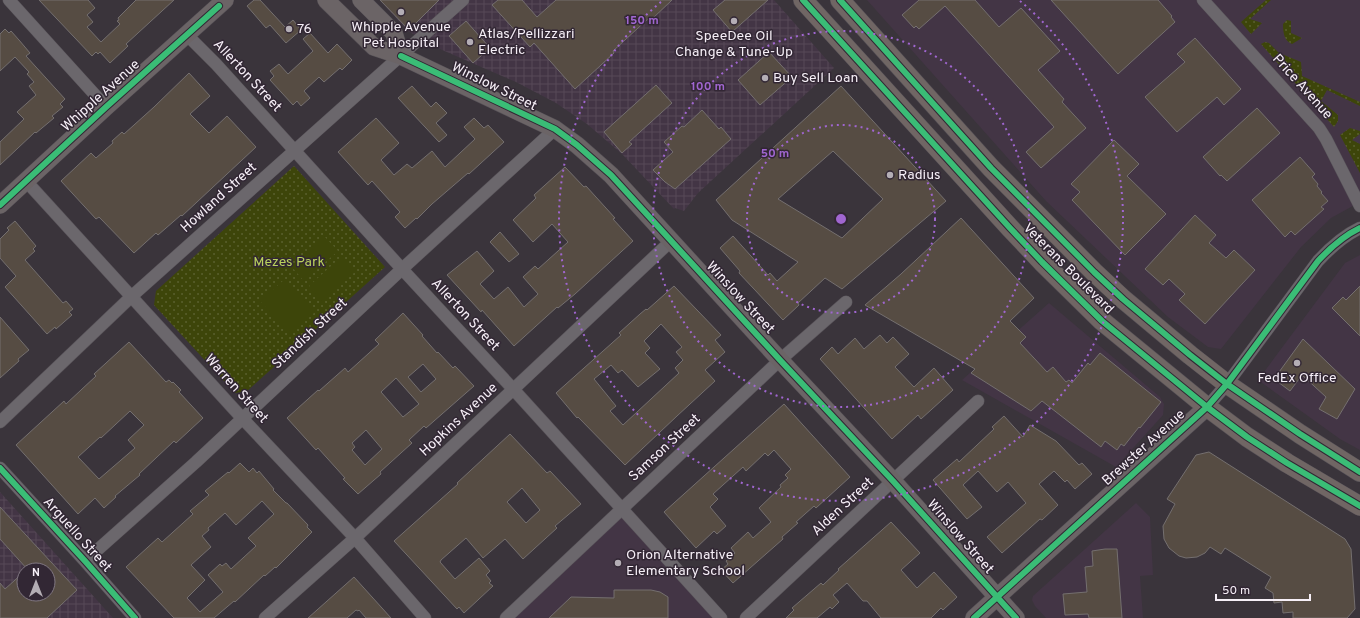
<svg xmlns="http://www.w3.org/2000/svg" width="1360" height="618" font-family="Overpass,sans-serif">
<style>
.built{fill:#433545}
.industrial{fill:url(#industrial-grid);fill-rule:evenodd}
.park{fill:url(#park-dots)}
.pitch{fill:#3d450a}
.building{fill:#564c43;stroke:#746f6f;fill-rule:evenodd}
.lines{fill:none;stroke-linecap:round;stroke-linejoin:round}
.street-casing{stroke:#585359;stroke-width:13}
.secondary-casing{stroke:#585359;stroke-width:18}
.primary-casing{stroke:#585359;stroke-width:20}
.street{stroke:#6b676c;stroke-width:12}
.secondary{stroke:#6b6466;stroke-width:17}
.primary{stroke:#706664;stroke-width:19}
.cycleway-casing{stroke:#322734;stroke-width:8}
.cycleway{stroke:#3abd76;stroke-width:6}
.ring{fill:none;stroke:#a066d0;stroke-width:2;stroke-dasharray:2 4}
.poi-dot{fill:#b4aeb5;stroke:#322734;stroke-width:1.5}
.labels{text-anchor:middle;dominant-baseline:central;stroke-width:3;stroke-linejoin:round;paint-order:stroke}
.poi-label{font-size:14px;fill:#f6eff7;stroke:#322734;text-anchor:start}
.street-label{font-size:14px;fill:#f6eff7;stroke:#322734}
.park-label{font-size:14px;fill:#bad25d;stroke:#322734}
.centre{fill:#a066d0;stroke:#322734;stroke-width:2}
.ring-label{font-size:12px;text-anchor:middle;font-weight:bold;fill:#a066d0;stroke:#322734;stroke-width:3;stroke-linejoin:round;paint-order:stroke}
</style>
<defs>
<pattern id="industrial-grid" width="8" height="8" patternUnits="userSpaceOnUse"><rect width="8" height="8" fill="#433545"/><path d="M0 4h8M4 0v8" fill="none" stroke="#564957"/></pattern>
<pattern id="park-dots" width="8" height="8" patternUnits="userSpaceOnUse"><rect width="8" height="8" fill="#3d450a"/><path d="M2 2h.1M6 6h.1" fill="none" stroke="#5a602e" stroke-width="1.8" stroke-linecap="round"/></pattern>
</defs>
<rect width="100%" height="100%" fill="#3a343b"/>
<path class="built" d="M867 0H1360V202L1331 218 1301 247 1221 349 1208 347 1168 317 1046 201Z
M1360 255V450L1340 439 1258 380 1345 263Z
M1049 303 1160 397 1164 404 1163 415 1116 467 962 380Z
M1136 503 1150 517 1153 575 1140 576 1143 618H1046L1035 606 1032 600 1033 596Z
M622 509 721 618H506Z"/>
<path class="industrial" d="M380 0H774L834 68 698 193 684 211 675 208 674 209 622 154 587 124 556 103 516 82 440 49 408 31Z
M0 492 113 618H0ZM24 570H48V594H24Z"/>
<path class="park" d="M1266 0H1271L1250 19 1262 23 1251 34 1241 22Z
M1287 20 1291 21V33L1302 38 1292 44C1284 41 1283 32 1283 24Z
M1265 42 1269 43 1279 53 1301 62 1302 76 1360 102V106L1327 90 1321 101 1338 115V121L1334 127 1261 44Z
M1350 128 1360 131V134L1352 140 1360 144V173L1340 135Z
M294 166 385 267 247 391 235 393 154 305 156 291Z"/>
<path class="pitch" d="M324 236 338 251 304 281 291 266Z
M342 256 356 271 322 301 309 286Z
M285 279 315 312 290 334 260 301Z"/>
<path class="building" d="M39 0H88L95 8 87 15 93 22 87 27 101 42 120 24 117 21 119 20 118 18 136 0H174L126 44 128 46 110 63 100 52 98 54 96 52 92 56Z
M254 0H260L285 27 293 20 301 30 286 43 270 25 266 28 247 6Z
M380 0H439L409 30Z
M498 0H522L537 17 556 0H672L652 19 650 17 613 51 614 53 575 89 534 43 530 47 492 5Z
M725 0H768L732 32 713 10Z
M919 0H975L999 27 1021 8 1060 51 1038 70 1064 99 1062 102 1086 128 1041 168 1026 152 1054 127 945 6 919 29 916 26 914 28 902 15Z
M1051 0H1158L1172 16 1171 17 1175 22 1118 74Z
M466 21 490 48 473 63 449 36Z
M5 29 9 33 11 31 19 40 30 53 26 56 65 99 60 104 63 107 52 116 54 118 36 133 35 132 0 165V142L24 119 17 112 36 95 29 86 34 82 27 74 29 72 15 57 0 71V34Z
M310 33 328 53 337 44 352 60 342 70 340 68 324 82 319 77 304 91 310 98 301 106 297 101 293 105 270 80 274 76 270 71 279 64 288 74 313 51 303 39Z
M1195 38 1241 89 1224 105 1217 97 1177 132 1145 97 1185 62 1177 54Z
M769 52 792 77 760 105 738 80Z
M189 73 210 96 190 114 209 133 227 116 256 147 182 216 181 215 158 235 156 233 134 253 99 217 96 219 61 181 91 153 96 158 113 143 112 141 122 132 124 134 154 107Z
M656 85 672 103 629 142 632 144 622 153 604 132Z
M412 86 431 107 436 102 447 113 436 123 447 135 439 142 398 98Z
M841 86 946 201 842 289 825 278 798 303 799 305 783 320 739 273 740 271 720 248 733 236 768 275 770 273 777 281 798 262 732 220 716 200ZM833 151 883 199 842 238 778 199Z
M1257 108 1280 133 1227 181 1221 175 1220 176 1203 157Z
M702 110 719 129 721 127 731 139 675 189 665 182 653 170 673 152 664 142 682 126 684 127Z
M376 118 399 143 381 160 394 175 407 164 412 168 432 151 445 167 475 139 464 127 474 118 484 128 488 125 504 142 469 174 468 173 432 204 417 219 416 218 405 228 395 217 400 212 372 181 368 185 338 152Z
M1114 140 1139 164 1127 176 1166 214 1125 255 1072 200 1080 192 1071 184Z
M1300 157 1315 174 1312 177 1318 184 1317 186 1322 192 1321 193 1328 201 1321 207 1324 209 1295 235 1291 231 1285 237 1252 200Z
M565 167 584 187 586 186 615 218 613 219 633 241 575 294 558 308 557 307 514 346 482 310 481 312 447 275 477 251 494 271 480 284 494 299 508 287 524 307 538 294 523 277 535 266 538 269 568 242 552 224 533 242 513 220 536 198 534 195Z
M1195 215 1216 235 1209 243 1226 258 1234 250 1255 270 1205 324 1179 300 1185 294 1169 279 1163 285 1145 269Z
M961 218 1034 298 1010 321 1026 337 1020 343 1047 372 1053 367 1066 382 1069 380 1072 383 1088 363 1090 365 1100 353 1161 402 1140 428 1139 427 1124 446 1121 444 1117 450 1105 441 1101 447 1042 401 1031 411 971 373 975 369 865 305 901 274Z
M15 221 36 246 33 249 35 251 25 260 63 303 66 301 73 309 69 312 72 315 56 329 55 327 47 334 5 287 16 276 0 258V239L9 230 7 228Z
M500 232 519 254 509 262 490 242Z
M674 286 721 335 715 340 725 352 705 370 715 381 677 416 625 465 578 417 577 418 556 393 621 335 619 333 640 314 646 309 647 310ZM661 324 682 347 676 352 683 360 675 368 679 373 623 425 610 411 616 406 594 379 611 365 618 373 622 370 638 387 660 369 645 353 650 348 644 341Z
M1360 286V336L1332 308 1343 297 1346 300Z
M403 313 423 335 422 336 437 353 438 352 453 368 455 366 474 386 426 428 424 426 409 440 412 443 380 472 381 474 358 494 343 479 345 478 318 448 316 450 287 418 318 390 319 391 345 368 348 372 379 344 375 340ZM423 364 436 379 421 392 408 377ZM396 378 419 404 403 417 381 392ZM366 430 382 449 365 465 352 450 355 447 352 443Z
M0 317 29 350 18 359 19 361 0 378Z
M880 335 887 343 893 337 909 354 895 367 914 387 934 368 953 390 921 419 918 415 892 439 820 359 832 347 838 354 855 338 864 349Z
M1303 339 1355 389 1337 419 1319 409 1326 397 1302 375 1290 391 1274 379Z
M129 342 166 382 169 380 172 383 173 382 181 390 179 392 203 418 176 443 174 441 139 474 140 475 115 496 116 497 104 508 95 498 78 514 16 445 64 401 66 404 96 376 94 374ZM130 411 144 425 128 440 135 448 99 479 78 457 100 437 101 438Z
M784 404 850 477 816 508 814 506 796 522 798 523 782 537 783 539 733 583 721 570 728 564 726 561 735 553 731 548 748 532 753 538 771 522 759 508 781 487 780 485 788 478 785 475 791 469 774 450 768 456 765 453 746 471 743 467 713 494 718 499 710 507 726 526 717 534 714 531 696 548 664 512Z
M1004 416 1023 437 1030 425 1056 441 1079 465 1082 463 1092 474 1075 489 1067 480 1065 482 1054 471 1039 484 1058 505 1042 520 1040 519 1002 553 987 537 1026 503 1008 482 997 492 978 471 963 485 982 507 967 519 933 480 957 459 959 462 994 429 992 427Z
M510 434 547 473 550 471 581 504 555 526 557 528 523 559 505 539 483 558 466 538 441 560 440 562 455 579 479 558 490 571 486 575 491 581 489 583 493 586 464 613 459 607 457 609 394 541 458 484 457 483ZM522 488 540 510 526 523 507 502Z
M1209 452 1345 539 1351 549 1355 609 1347 618H1293V612L1283 613 1282 602 1274 603 1273 593 1265 588 1271 577 1225 548 1221 554 1210 547 1205 553 1197 557 1186 558 1179 556 1169 548 1164 539 1163 526 1175 504 1167 499 1196 455Z
M240 463 249 472 253 468 257 473 259 471 274 489 273 490 286 503H287L308 525 307 527 312 532 276 568 275 567 265 576 264 575 235 602 234 601 214 618H174L126 567 158 538 162 542 193 514 190 511 209 495 205 491 228 472 229 473ZM262 501 274 514 248 538 256 546 231 569 226 563 222 566 220 564 208 575 223 592 200 612 187 598 205 580 191 565 211 547 202 536 209 530 208 528 225 513 236 525Z
M0 507 77 590 47 618H0V583L5 589 24 572V594H48V570H28L0 539Z
M891 522 920 553 901 570 917 588 934 572 957 597 943 610 941 608 931 618H881L867 601H863L847 583 833 595 839 602 832 609 830 607 817 618H786L794 610 792 608 821 583 823 585 839 570 838 569Z
M1105 549H1117L1122 618H1089L1088 614 1065 615 1063 594 1087 592 1085 567 1093 566 1092 551Z
M354 577 391 618H366L359 610 358 611 356 610 347 618H308Z
M614 590H651L660 592 668 597V618H549L571 597 614 598Z"/>
<g class="lines">
<g class="street-casing">
<path id="street" d="M9 0 106 107
M1203 0 1319 128 1326 139 1360 206
M187 35 216 64 402 269 514 390 721 618
M26 181 242 418 355 538 425 618
M1207 407 1227 384 1318 261C1331 247 1343 236 1360 228
M0 422 132 296 463 0
M0 468 85 561 135 618
M85 561 196 462 402 269 555 129
M265 618 355 538 671 241
M506 618 780 360 846 302
M746 618 978 401"/>
</g>
<g class="secondary-casing">
<path id="secondary" d="M326 0 374 47 401 56 555 129 577 145 611 175 780 360 893 481 1016 618
M361 0 394 33 401 56
M0 205 106 107 225 0
M974 618 1207 407"/>
</g>
<g class="primary-casing">
<path id="primary" d="M803 0 1010 228 1042 262 1102 321 1207 407 1247 437 1287 463 1360 506
M840 0 991 168 1094 272 1123 299 1190 355 1227 384 1300 434 1360 472"/>
</g>
<use href="#street" class="street"/>
<use href="#secondary" class="secondary"/>
<use href="#primary" class="primary"/>
<g class="cycleway-casing">
<path id="cycleway" d="M803 0 1010 228 1042 262 1102 321 1207 407 1247 437 1287 463 1360 506
M840 0 991 168 1094 272 1123 299 1190 355 1227 384 1300 434 1360 472
M401 56 555 129 577 145 611 175 780 360 893 481 1016 618
M0 205 106 107 219 6
M0 468 85 561 135 618
M974 618 1207 407 1227 384 1318 261C1331 247 1343 236 1360 228"/>
</g>
<use href="#cycleway" class="cycleway"/>
</g>
<g class="ring">
<circle cx="841" cy="219" r="94"/>
<circle cx="841" cy="219" r="188"/>
<path d="M1020 1A282 282 0 1 1 662 1"/>
</g>
<g class="poi-dot">
<circle cx="401" cy="12" r="4"/>
<circle cx="734" cy="21" r="4"/>
<circle cx="289" cy="29" r="4"/>
<circle cx="470" cy="42" r="4"/>
<circle cx="765" cy="78" r="4"/>
<circle cx="890" cy="175" r="4"/>
<circle cx="1297" cy="363" r="4"/>
<circle cx="618" cy="563" r="4"/>
</g>
<g class="labels">
<g class="poi-label">
<text x="401" y="27" text-anchor="middle">Whipple Avenue<tspan x="401" dy="16">Pet Hospital</tspan></text>
<text x="297" y="29">76</text>
<text x="478" y="34">Atlas/Pellizzari<tspan x="478" dy="16">Electric</tspan></text>
<text x="734" y="36" text-anchor="middle">SpeeDee Oil<tspan x="734" dy="16">Change &amp; Tune-Up</tspan></text>
<text x="773" y="78">Buy Sell Loan</text>
<text x="898" y="175">Radius</text>
<text x="1297" y="378" text-anchor="middle">FedEx Office</text>
<text x="626" y="555">Orion Alternative<tspan x="626" dy="16">Elementary School</tspan></text>
</g>
<g class="street-label">
<text transform="translate(247 76) rotate(47)">Allerton Street</text>
<text transform="translate(494 87) rotate(26)">Winslow Street</text>
<text transform="translate(1302 87) rotate(48)">Price Avenue</text>
<text transform="translate(101 96) rotate(-42)">Whipple Avenue</text>
<text transform="translate(219 198) rotate(-42)">Howland Street</text>
<text transform="translate(1068 269) rotate(45)">Veterans Boulevard</text>
<text transform="translate(740 298) rotate(47)">Winslow Street</text>
<text transform="translate(465 315) rotate(47)">Allerton Street</text>
<text transform="translate(310 334) rotate(-43)">Standish Street</text>
<text transform="translate(236 389) rotate(48)">Warren Street</text>
<text transform="translate(459 420) rotate(-43)">Hopkins Avenue</text>
<text transform="translate(665 448) rotate(-43)">Samson Street</text>
<text transform="translate(1144 448) rotate(-42)">Brewster Avenue</text>
<text transform="translate(843 507) rotate(-43)">Alden Street</text>
<text transform="translate(77 535) rotate(48)">Arguello Street</text>
<text transform="translate(960 537) rotate(49)">Winslow Street</text>
</g>
<g class="park-label">
<text x="289" y="262">Mezes Park</text>
</g>
</g>
<circle cx="841" cy="219" r="6" class="centre"/>
<g class="ring-label">
<text x="642" y="24">150 m</text>
<text x="708" y="90">100 m</text>
<text x="775" y="157">50 m</text>
</g>
<g transform="translate(36 582)"><circle r="19" fill="#322734" stroke="#807782"/>
<path d="M0-3L7 15L0 10L-7 15Z" fill="#b4aeb5"/>
<text y="-6" font-size="11" font-weight="bold" text-anchor="middle" fill="#f6eff7">N</text>
</g>
<path d="M1216 594v6h94v-6" fill="none" stroke="#f6eff7" stroke-width="2"/>
<text x="1222" y="594" font-size="12" fill="#f6eff7" stroke="#322734" stroke-width="3" paint-order="stroke">50 m</text>
</svg>
